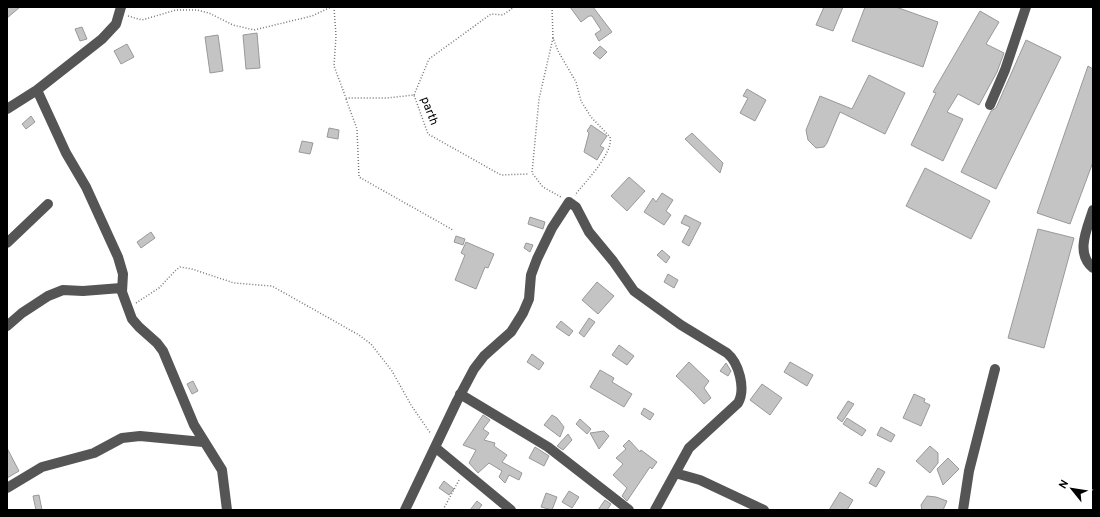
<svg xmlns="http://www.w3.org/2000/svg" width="1100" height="517" font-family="Overpass,sans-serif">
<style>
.building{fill:#c4c4c4;stroke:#999}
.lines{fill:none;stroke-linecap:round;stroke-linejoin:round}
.path{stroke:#777;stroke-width:1.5;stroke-dasharray:1 2;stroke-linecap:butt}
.minor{stroke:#555;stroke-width:10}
.labels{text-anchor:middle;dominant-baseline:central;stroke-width:3;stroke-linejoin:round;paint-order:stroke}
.street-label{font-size:12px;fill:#000;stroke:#fff}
</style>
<rect width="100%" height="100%" fill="#fff"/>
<path class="building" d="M7 7H20L7 18Z
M570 7H593L612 32 599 41 595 34 601 30 592 16H589L581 22Z
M824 7H843L833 31 816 25Z
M865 7H896L938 22 923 67 852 41Z
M980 11 999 22 986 44 1004 53 997 72 979 105 958 94 947 112 963 119 943 161 911 145 936 93 933 92Z
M82 27 87 39 80 41 75 29Z
M257 33 260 68 246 69 243 35Z
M218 35 223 71 210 73 205 37Z
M1026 40 1061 57 996 189 961 172 991 111 996 108Z
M127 44 134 57 121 64 114 51Z
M600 46 607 52 600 59 593 53Z
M1088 66 1093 69V162L1070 224 1037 213Z
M869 75 905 93 885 134 840 112 827 143 824 147 816 148 808 140 806 130 820 96 852 109Z
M747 89 766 100 755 121 740 113 748 98 743 96Z
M31 116 35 122 26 129 22 124Z
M591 125 607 136 600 146 604 148 597 160 584 152 589 133 587 131Z
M329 128 339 130 338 139 327 137Z
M692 133 723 163 720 173 685 139Z
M302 141 313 143 310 154 299 152Z
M925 168 990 201 971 239 906 206Z
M629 177 645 191 627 211 611 196Z
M662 193 673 200 666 211 671 215 664 225 644 212 653 198 656 202Z
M685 215 701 223 689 246 682 242 690 227 681 223Z
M530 217 545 222 543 229 528 224Z
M1038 229 1074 238 1044 348 1008 338Z
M151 232 155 238 141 248 137 242Z
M456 236 465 239 463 245 454 242Z
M466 242 494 254 488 268 485 267 476 289 455 280 465 255 461 253Z
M526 243 533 245 530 252 524 248Z
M662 250 670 257 666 263 657 255Z
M668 274 678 280 674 288 664 282Z
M597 282 614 296 598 314 582 300Z
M589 318 595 322 584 337 579 333Z
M561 321 573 331 569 336 556 327Z
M619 345 634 356 627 365 612 355Z
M532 354 544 363 539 370 527 362Z
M689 362 709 381 704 388 711 398 704 404 694 393 676 376Z
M790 362 813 375 807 386 784 372Z
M726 363 731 371 728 376 720 371Z
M600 370 614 378 612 382 632 394 624 407 590 387Z
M193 381 198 391 192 394 187 384Z
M762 384 782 398 770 415 750 400Z
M914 394 925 399 924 402 930 405 921 426 903 418Z
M848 401 854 404 842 422 837 418Z
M644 408 654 414 650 420 641 414Z
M483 415 490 420 483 429 489 433 484 440 495 443 494 446 507 455 502 462 522 473 519 480 509 475 505 483 499 477 502 471 489 463 478 473 469 463 476 450 463 445Z
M552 415 557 418 564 427 560 437 544 425Z
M847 418 866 430 862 436 843 424Z
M580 419 591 429 587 434 576 424Z
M881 427 895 435 891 442 877 435Z
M604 431 609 436 599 449 590 433Z
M568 434 572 440 563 450 557 446Z
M629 440 640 452 641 450 657 462 652 469 650 467 627 501 622 496 627 488 613 475 623 464 616 458 626 449 623 446Z
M930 446 938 453V463L930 473 916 461Z
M535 447 549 456 544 466 529 458Z
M7 448 19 471 7 478Z
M948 458 959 469 943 485 937 469Z
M878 468 885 472 876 487 869 483Z
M444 481 454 489 449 495 439 488Z
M569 491 579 497 572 508 562 502Z
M840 492 853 500 847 510H829Z
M546 493 557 497 552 510 541 507Z
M39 495 42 510H36L33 496Z
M927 496 936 497 947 501 943 510H922L921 505Z
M605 500 611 504 607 510H598Z
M477 501 482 505 478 510H470Z"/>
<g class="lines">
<path class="path" d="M334 7 336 36 334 66 346 98H387L414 95 428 134 501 175 528 174
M552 7 553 38 558 51 576 82 581 101 591 117 610 137C614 153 585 182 575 195
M128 16 142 20 176 10H197L209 13 233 25 254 30 312 16 331 7
M553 38 539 99 532 173 543 187 561 197
M414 95 429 59 491 14 503 15 514 7
M346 99 357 129 359 177 453 230
M136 303 159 288 176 270 180 267 192 269 234 283 272 286 359 335 371 344 392 371 411 405 431 434
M443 510 459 480"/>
<path class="minor" d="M37 90 66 153 86 187 118 257 123 274 122 292 132 319 139 327 157 343 163 351 194 425 222 470 227 510
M990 105 1005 70 1026 7
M7 109 37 90 102 39 116 24 121 7
M1093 210C1087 229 1075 253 1093 268
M7 243 48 204
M7 326 22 313 48 296 63 290 83 291 121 288
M460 394 548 447 629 510
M436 448 511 510
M675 473 700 480 764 510
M7 488 42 467 94 453 122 438 140 436 203 442
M405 510 457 401 474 369 484 356 511 332 523 313 529 299 531 275 537 259 552 228 569 202 576 207 589 232 613 261 634 291 681 325 727 353C739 363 746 389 738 403L689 448 655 510
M963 510 969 471 995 369"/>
</g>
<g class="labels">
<g class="street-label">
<text transform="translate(429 111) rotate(69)">parth</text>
</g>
</g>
<rect width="1100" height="517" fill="none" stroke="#000000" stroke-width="16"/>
<g transform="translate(1072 489) rotate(300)" stroke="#ffffff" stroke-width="3" paint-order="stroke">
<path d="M0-3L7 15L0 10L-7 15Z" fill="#000000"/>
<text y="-6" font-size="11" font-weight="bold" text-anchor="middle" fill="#000000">N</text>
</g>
</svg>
